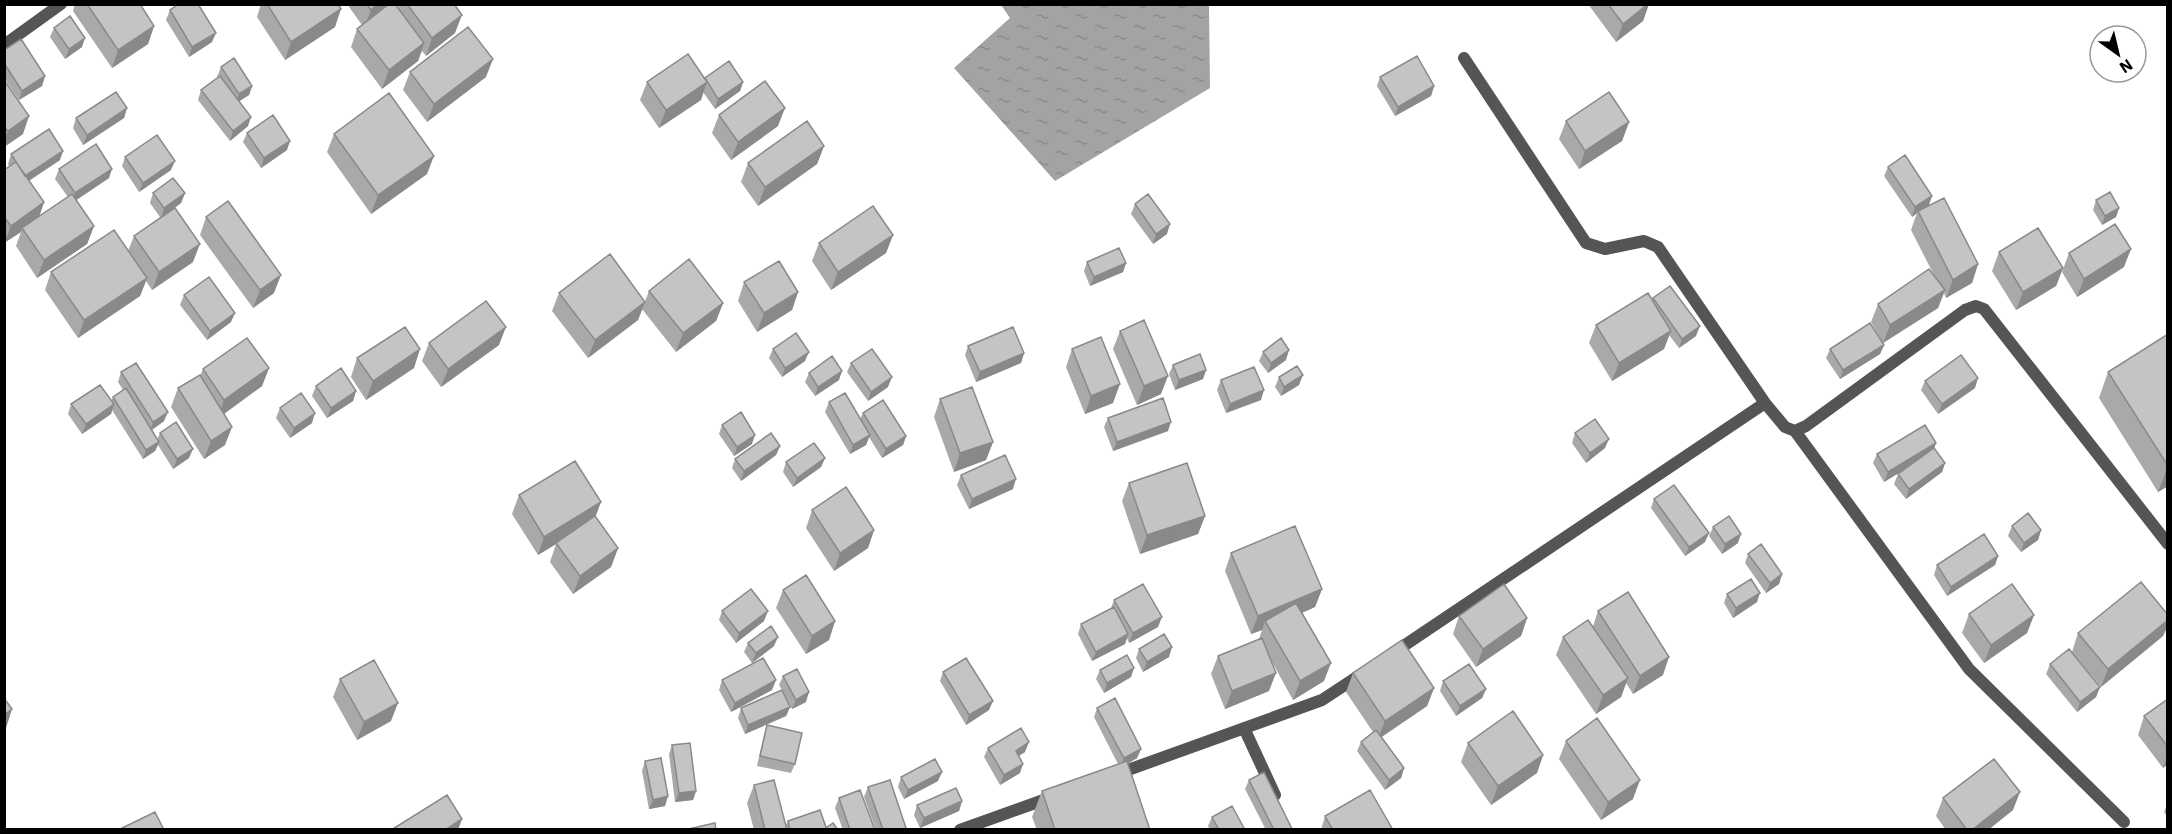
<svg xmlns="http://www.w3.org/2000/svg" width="2172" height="834" font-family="'IBM Plex Sans',sans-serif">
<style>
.water{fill:url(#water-ripples)}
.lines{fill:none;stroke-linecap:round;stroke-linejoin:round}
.street{stroke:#555;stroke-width:12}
.wall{fill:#a9a9a9}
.shaded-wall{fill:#898989}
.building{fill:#c4c4c4;stroke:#898989;stroke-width:1.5}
</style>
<defs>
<pattern id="water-ripples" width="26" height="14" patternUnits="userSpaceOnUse" patternTransform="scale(1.5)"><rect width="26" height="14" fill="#a3a3a3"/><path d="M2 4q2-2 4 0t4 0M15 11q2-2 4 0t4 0" fill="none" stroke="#8b8b8b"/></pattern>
</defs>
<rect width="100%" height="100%" fill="#fff"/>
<path class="water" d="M1001 5H1209L1210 88 1055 181 954 68 1010 18Z"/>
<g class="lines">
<path class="street" d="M4 45 61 4
M1464 58 1586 243 1605 249 1644 241 1658 247 1765 403 1785 427 1795 431 1806 426 1965 310 1976 306 1984 309 2168 544
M1795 431 1969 669 2124 822
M1393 653 1765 403
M1244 728 1275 795
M1114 775 1322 700 1363 673
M960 830 1052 797"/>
</g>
<path class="wall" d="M75 4H140L154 26 148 44 112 68 73 11Z
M261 4H338L335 27 285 60 257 17Z
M347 4H396L398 8 399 4H454L455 33 426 56 422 51 418 61 382 89 351 47 357 29 362 25Z
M1588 4H1649L1643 21 1616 42Z
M170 10 212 42 189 57 166 20Z
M54 28 82 47 65 59 50 37Z
M4 50 45 76 42 86 19 100 4 78Z
M221 67 252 86 249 95 239 101 248 126 230 141 198 100 201 90 218 78 217 77Z
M410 72 486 77 427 122 403 90Z
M1380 77 1434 86 1431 96 1395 116 1377 86Z
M705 78 743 82 740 91 715 109 703 92 701 100 659 128 640 100 647 82Z
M4 80 23 134 4 147Z
M127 108 124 118 83 145 73 128 76 118Z
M719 115 778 126 731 160 712 133Z
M1566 121 1629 122 1622 141 1579 169 1559 139Z
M247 133 287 150 261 168 243 142Z
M334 134 427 174 371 214 327 152Z
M824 146 817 164 758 206 741 182 748 163Z
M11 154 60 160 29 181 44 202 39 217 68 197 55 179 59 169 109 178 76 200 94 226 87 244 37 278 16 246 21 232 4 243V170L10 167 8 164Z
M125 157 171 170 139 192 122 166Z
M1888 167 1929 205 1978 264 1972 283 1946 298 1944 293 1938 308 1883 343 1871 322 1878 304 1936 279 1911 230 1917 213 1912 217 1884 176Z
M153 193H185L181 203 170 211 193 262 152 290 146 281 140 296 78 338 45 290 51 272 128 251 134 236 160 217 150 203Z
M2096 200 2119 208 2116 217 2102 225 2093 210Z
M1135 204 1167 234 1153 244 1131 214Z
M206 217 274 293 253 308 200 235Z
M893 235 886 253 831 290 812 261 819 243Z
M1999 252 2063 268 2056 286 2016 310 1992 271Z
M2069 253 2124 267 2077 297 2062 272Z
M1087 262 1126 263 1123 272 1090 286 1084 271Z
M744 282 798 292 792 310 757 332 738 301Z
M649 291 723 303 716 321 676 352 642 309Z
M559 293 645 302 638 320 588 358 552 311Z
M184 295 231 322 207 340 180 305Z
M1653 298 1696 336 1679 348 1669 335 1664 349 1612 381 1589 343 1596 325 1652 301Z
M1120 331 1161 394 1137 405 1113 349Z
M2168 334V486L2158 492 2099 398 2108 372Z
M429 343 499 345 441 387 422 361Z
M1884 345 1880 354 1840 379 1826 358 1830 349Z
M968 346 1024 353 1021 363 976 382 965 355Z
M773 349 805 361 782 377 769 358Z
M1072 349 1113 403 1085 414 1066 367Z
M1263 352 1286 360 1268 373 1259 361Z
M357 358 414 368 366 400 351 377Z
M851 363 888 387 868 401 847 372Z
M1173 365 1206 370 1203 379 1175 390 1169 374Z
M269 368 262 386 224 414 225 445 204 459 171 407 178 388 200 376 203 369Z
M121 372 164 421 152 430 157 440 160 433 189 458 173 469 158 445 155 451 143 459 112 410 111 414 82 434 68 414 71 404 111 401 113 397 123 390 118 382Z
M809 373 839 380 815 396 805 382Z
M1279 377 1299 385 1281 396 1275 387Z
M1221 380 1261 400 1226 413 1217 390Z
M1925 381 1975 388 1938 414 1921 390Z
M316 386 356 391 353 401 327 418 312 396Z
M940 399 993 442 986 460 954 472 934 417Z
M829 402 860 419 863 413 906 436 903 445 882 458 869 437 866 445 850 454 825 412Z
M280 408 312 423 290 438 276 418Z
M1108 418 1168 431 1113 451 1104 427Z
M722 425 752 444 734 456 719 434Z
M1575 433 1605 448 1586 463 1572 443Z
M1936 443 1934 448 1945 463 1942 472 1906 499 1894 484 1898 474 1907 468 1884 482 1873 463 1877 454Z
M780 446 776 455 741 481 732 468 735 459Z
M825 458 821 467 793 487 783 472 786 462Z
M961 475 1013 489 969 509 957 485Z
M1129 483 1205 516 1198 534 1140 554 1122 501Z
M519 495 595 517 618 548 611 567 573 594 550 562 556 544 538 555 512 514Z
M1654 499 1705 542 1685 556 1651 508Z
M812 510 874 530 868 548 834 571 806 528Z
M2012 526 2041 530 2038 540 2021 552 2008 536Z
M1713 527 1738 543 1722 554 1709 536Z
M1231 553 1322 589 1315 607 1302 613 1324 681 1293 700 1271 660 1269 691 1225 709 1211 674 1218 656 1259 639 1262 630 1251 634 1225 571Z
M1748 554 1782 574 1779 584 1766 593 1745 563Z
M1998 556 1995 565 1947 596 1934 575 1937 565Z
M783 590 835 621 829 640 806 654 776 608Z
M1727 594 1757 602 1733 618 1724 603Z
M1114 600 1158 627 1129 643 1127 638 1125 644 1092 661 1078 634 1081 624 1111 608Z
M722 611 764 621 736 643 719 620Z
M1598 611 1663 675 1633 694 1626 683 1621 697 1596 714 1556 655 1563 637 1593 626Z
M1969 614 2034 615 2027 633 1984 663 1962 633Z
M2168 615V625L2163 636 2101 687 2072 652 2078 633Z
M1459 616 1527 618 1521 636 1476 667 1453 634Z
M748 643 774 646 752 663 744 652Z
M1139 649 1169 657 1143 672 1136 658Z
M2050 664 2100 687 2096 697 2077 712 2046 674Z
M1100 670 1131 677 1104 693 1096 679Z
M943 672 989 710 966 725 940 681Z
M1353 673 1434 688 1427 706 1382 737 1404 768 1401 778 1385 790 1357 751 1361 742 1373 732 1346 692Z
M783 676 806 702 792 709 784 695 790 707 786 716 745 734 738 718 741 708 782 690 779 685Z
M340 679 391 721 357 740 333 697Z
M722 680 772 690 731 712 719 690Z
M1443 681 1486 689 1482 698 1456 716 1440 691Z
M2168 699V764L2163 768 2138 735 2144 716Z
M1097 708 1141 749 1137 758 1127 764 1150 830H1037L1032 817 1042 791 1118 764 1094 717Z
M767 725 795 764 791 773 757 766 764 735Z
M1566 741 1633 799 1601 820 1559 759Z
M1468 743 1543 755 1537 773 1491 805 1461 762Z
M672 745 696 791 693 800 675 802 669 754Z
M988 748 1025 752 1019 756 1020 773 1000 785 984 757Z
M645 761 668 796 665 806 649 809 642 771Z
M901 777 938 781 904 799 898 787Z
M1249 780 1292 830H1266L1245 789Z
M754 785 786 825 788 821 838 830H754L747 803Z
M868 787 906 828V830H876L864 797Z
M839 798 875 830H843L835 808Z
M1943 798 2013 810 1988 830H1946L1936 816Z
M962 801 959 811 920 828 914 815 917 805Z
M2168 802V817L2164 812Z
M1325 816 1393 830H1321Z
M1212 817 1245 830H1210L1208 826Z"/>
<path class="shaded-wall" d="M377 4H396L364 28 371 10Z
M1648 4H1649L1643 21 1616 42 1623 24Z
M341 9 335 27 285 60 291 42Z
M462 15 455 33 426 56 432 38Z
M154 26 148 44 112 68 118 50Z
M216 33 212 42 189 57 192 47Z
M85 38 82 47 65 59 69 49Z
M424 43 418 61 382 89 389 70Z
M493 59 486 77 427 122 434 104Z
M45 76 42 86 19 100 22 91Z
M707 82 701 100 659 128 666 110Z
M743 82 740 91 715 109 718 99Z
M252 86 249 95 235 104 239 94Z
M1434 86 1431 96 1395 116 1398 107Z
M127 108 124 118 83 145 87 135Z
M785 108 778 126 731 160 738 142Z
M29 116 23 134 4 147V140L8 131Z
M251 117 248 126 230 141 233 131Z
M1629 122 1622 141 1579 169 1585 151Z
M290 141 287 150 261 168 264 158Z
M824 146 817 164 758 206 765 187Z
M63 151 60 160 22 185 25 176Z
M434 156 427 174 371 214 378 195Z
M175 161 171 170 139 192 143 183Z
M112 169 109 178 72 203 75 193Z
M185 193 181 203 161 218 164 208Z
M1932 196 1929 205 1918 211 1917 213 1912 217 1915 207Z
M44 202 38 220 22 228 21 232 4 243 11 226Z
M2119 208 2116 217 2102 225 2105 216Z
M1170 224 1167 234 1153 244 1156 234Z
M94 226 87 244 37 278 44 260Z
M893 235 886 253 831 290 838 272Z
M200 244 193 262 152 290 159 272Z
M2131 249 2124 267 2077 297 2084 279Z
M1126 263 1123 272 1090 286 1094 277Z
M1978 264 1972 283 1946 298 1953 280Z
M2063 268 2056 286 2016 310 2023 292Z
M281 275 274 293 253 308 260 290Z
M147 278 140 296 78 338 84 320Z
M1945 290 1938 308 1883 343 1890 325Z
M798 292 792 310 757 332 764 313Z
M645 302 638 320 588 358 595 340Z
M723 303 716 321 676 352 683 333Z
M235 313 231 322 207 340 210 331Z
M1700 326 1696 336 1679 348 1682 339Z
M506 327 499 345 441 387 448 369Z
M1671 331 1664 349 1612 381 1619 363Z
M1884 345 1880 354 1840 379 1843 370Z
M420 349 414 368 366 400 373 381Z
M1289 350 1286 360 1268 373 1271 363Z
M809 352 805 361 782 377 785 368Z
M1024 353 1021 363 976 382 980 372Z
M269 368 262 386 218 418 224 400Z
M1206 370 1203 379 1175 390 1179 380Z
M842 371 839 380 815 396 818 387Z
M1303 375 1299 385 1281 396 1284 387Z
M1168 376 1161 394 1137 405 1144 386Z
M892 377 888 387 868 401 871 392Z
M1978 378 1975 388 1938 414 1942 404Z
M1120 384 1113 403 1085 414 1091 396Z
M1264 390 1261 400 1226 413 1230 404Z
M356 391 353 401 327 418 331 408Z
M114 404 111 414 82 434 86 424Z
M168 412 164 421 150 431 153 422Z
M315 413 312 423 290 438 294 428Z
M1171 422 1168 431 1113 451 1117 442Z
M232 427 225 445 204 459 211 441Z
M755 435 752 444 734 456 737 447Z
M870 435 866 445 850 454 853 445Z
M906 436 903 445 882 458 886 449Z
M1609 439 1605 448 1586 463 1590 453Z
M159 442 155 451 143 459 146 450Z
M993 442 986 460 954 472 960 453Z
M1936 443 1933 452 1884 482 1888 472Z
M780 446 776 455 741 481 744 471Z
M193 449 189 458 173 469 177 459Z
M825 458 821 467 793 487 797 478Z
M1945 463 1942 472 1906 499 1909 489Z
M2168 466V486L2158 492Z
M1016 479 1013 489 969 509 972 499Z
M601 502 594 521 538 555 544 537Z
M1205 516 1198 534 1140 554 1147 535Z
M874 530 868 548 834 571 840 553Z
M2041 530 2038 540 2021 552 2024 543Z
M1709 533 1705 542 1685 556 1689 547Z
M1741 534 1738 543 1722 554 1725 544Z
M618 548 611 567 573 594 580 576Z
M1998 556 1995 565 1947 596 1951 587Z
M1782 574 1779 584 1766 593 1770 583Z
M1322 589 1315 607 1269 627 1265 621 1262 630 1251 634 1258 616Z
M1760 593 1757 602 1733 618 1736 608Z
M768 611 764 621 736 643 739 633Z
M2034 615 2027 633 1984 663 1991 645Z
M1162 617 1158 627 1129 643 1133 633Z
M1527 618 1521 636 1476 667 1483 649Z
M2168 620V625L2163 636 2101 687 2108 669Z
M835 621 829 640 806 654 812 636Z
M1128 634 1125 644 1092 661 1096 652Z
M778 637 774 646 752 663 756 653Z
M1172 647 1169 657 1143 672 1147 662Z
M1669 657 1663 675 1633 694 1640 676Z
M1331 663 1324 681 1293 700 1300 681Z
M1134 668 1131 677 1104 693 1107 683Z
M1276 673 1269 691 1225 709 1232 691Z
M1628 678 1621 697 1596 714 1603 695Z
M776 680 772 690 731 712 735 703Z
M2100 687 2096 697 2077 712 2080 702Z
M1434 688 1427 706 1378 739 1385 721Z
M1486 689 1482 698 1456 716 1460 706Z
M809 692 806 702 792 709 796 700Z
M993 701 989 710 966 725 969 715Z
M398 703 391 721 357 740 364 722Z
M790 707 786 716 745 734 748 725Z
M12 709 6 728H4V715Z
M1029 742 1025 752 1012 760 1016 751Z
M1141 749 1137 758 1120 768 1124 758Z
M1543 755 1537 773 1491 805 1498 786Z
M2168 755V764L2163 768Z
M1023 764 1020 773 1000 785 1004 775Z
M1404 768 1401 778 1385 790 1389 780Z
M942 772 938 781 904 799 908 790Z
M1640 780 1633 799 1601 820 1608 802Z
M696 791 693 800 675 802 679 793Z
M2020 792 2013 810 1988 830H1972Z
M668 796 665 806 649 809 653 800Z
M962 801 959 811 920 828 924 818Z
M462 819 458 830H445Z"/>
<path class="building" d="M87 4H140L154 26 118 50Z
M179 4H198L216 33 192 47 170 10Z
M267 4H338L341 9 291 42Z
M367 4H377L371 10Z
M389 4H395L424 43 389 70 357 29Z
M407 4H454L462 15 432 38Z
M1608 4H1648L1623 24Z
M70 16 85 38 69 49 54 28Z
M468 27 493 59 434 104 410 72Z
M21 39 45 76 22 91 4 63V50Z
M688 54 707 82 666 110 647 82Z
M1417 56 1434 86 1398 107 1380 77Z
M234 58 252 86 239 94 221 67Z
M729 61 743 82 718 99 705 78Z
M220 76 251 117 233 131 201 90Z
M4 80 29 116 8 131 4 127Z
M765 81 785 108 738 142 719 115Z
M116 92 127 108 87 135 76 118Z
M1609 92 1629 122 1585 151 1566 121Z
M389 93 434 156 378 195 334 134Z
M273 115 290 141 264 158 247 133Z
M807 121 824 146 765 187 748 163Z
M49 129 63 151 25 176 11 154Z
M157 135 175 161 143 183 125 157Z
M96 144 112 169 75 193 59 169Z
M1905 155 1932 196 1915 207 1888 167Z
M16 162 44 202 11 226 4 217V170Z
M173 178 185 193 164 208 153 193Z
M2110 192 2119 208 2105 216 2096 200Z
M72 194 94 226 44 260 22 228Z
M1148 194 1170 224 1156 234 1135 204Z
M1944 198 1978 264 1953 280 1918 211Z
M228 201 281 275 260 290 206 217Z
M873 206 893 235 838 272 819 243Z
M175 208 200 244 159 272 134 236Z
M2115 224 2131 249 2084 279 2069 253Z
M2038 228 2063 268 2023 292 1999 252Z
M114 230 147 278 84 320 51 272Z
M1119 248 1126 263 1094 277 1087 262Z
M610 254 645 302 595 340 559 293Z
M689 259 723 303 683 333 649 291Z
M779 261 798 292 764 313 744 282Z
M1929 269 1945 290 1890 325 1878 304Z
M209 277 235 313 210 331 184 295Z
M1670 286 1700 326 1682 339 1653 298Z
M1648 293 1671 331 1619 363 1596 325Z
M486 301 506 327 448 369 429 343Z
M1144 320 1168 376 1144 386 1120 331Z
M1870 323 1884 345 1843 370 1830 349Z
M405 327 420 349 373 381 357 358Z
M1013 327 1024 353 980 372 968 346Z
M796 333 809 352 785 368 773 349Z
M2168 334V466L2108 372Z
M1101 337 1120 384 1091 396 1072 349Z
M247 338 269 368 224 400 203 369Z
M1281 338 1289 350 1271 363 1263 352Z
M872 349 892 377 871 392 851 363Z
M1200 354 1206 370 1179 380 1173 365Z
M1961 355 1978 378 1942 404 1925 381Z
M832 356 842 371 818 387 809 373Z
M136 363 168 412 153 422 121 372Z
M1297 366 1303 375 1284 387 1279 377Z
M1254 367 1264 390 1230 404 1221 380Z
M341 368 356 391 331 408 316 386Z
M200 375 232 427 211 441 178 388Z
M100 385 114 404 86 424 71 404Z
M972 387 993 442 960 453 940 399Z
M126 388 159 442 146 450 113 397Z
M301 393 315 413 294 428 280 408Z
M845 393 870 435 853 445 829 402Z
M1163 398 1171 422 1117 442 1108 418Z
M883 400 906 436 886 449 863 413Z
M741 412 755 435 737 447 722 425Z
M1595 419 1609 439 1590 453 1575 433Z
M176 422 193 449 177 459 160 433Z
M1925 425 1936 443 1888 472 1877 454Z
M771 433 780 446 744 471 735 459Z
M814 443 825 458 797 478 786 462Z
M1934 448 1945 463 1909 489 1898 474Z
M1005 455 1016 479 972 499 961 475Z
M575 461 601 502 544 537 519 495Z
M1187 463 1205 516 1147 535 1129 483Z
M1674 485 1709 533 1689 547 1654 499Z
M846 487 874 530 840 553 812 510Z
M2028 513 2041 530 2024 543 2012 526Z
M595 516 618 548 580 576 556 543Z
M1729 516 1741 534 1725 544 1713 527Z
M1295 526 1322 589 1258 616 1231 553Z
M1984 534 1998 556 1951 587 1937 565Z
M1761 544 1782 574 1770 583 1748 554Z
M806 575 835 621 812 636 783 590Z
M1751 579 1760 593 1736 608 1727 594Z
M2141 582 2168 615V620L2108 669 2078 633Z
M1143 584 1162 617 1133 633 1114 600Z
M1504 584 1527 618 1483 649 1459 616Z
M2012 584 2034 615 1991 645 1969 614Z
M751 589 768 611 739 633 722 611Z
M1628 592 1669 657 1640 676 1598 611Z
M1296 603 1331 663 1300 681 1265 621Z
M1114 607 1128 634 1096 652 1081 624Z
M1588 620 1628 678 1603 695 1563 637Z
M771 626 778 637 756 653 748 643Z
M1164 634 1172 647 1147 662 1139 649Z
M1262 638 1276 673 1232 691 1218 656Z
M1402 640 1434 688 1385 721 1353 673Z
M2069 649 2100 687 2080 702 2050 664Z
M1127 655 1134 668 1107 683 1100 670Z
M763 658 776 680 735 703 722 680Z
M966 658 993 701 969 715 943 672Z
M374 660 398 703 364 722 340 679Z
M1469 664 1486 689 1460 706 1443 681Z
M797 669 809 692 796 700 783 676Z
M782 690 790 707 748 725 741 708Z
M4 698 12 709 4 715Z
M1115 698 1141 749 1124 758 1097 708Z
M2168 699V747L2144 716Z
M1513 711 1543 755 1498 786 1468 743Z
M1597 718 1640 780 1608 802 1566 741Z
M767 725 802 733 795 764 760 756Z
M1021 728 1029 742 1016 751 1023 764 1004 775 988 748Z
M1376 730 1404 768 1389 780 1361 742Z
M690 743 696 791 679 793 672 745Z
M661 758 668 796 653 800 645 761Z
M935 759 942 772 908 790 901 777Z
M1994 759 2020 792 1972 830H1967L1943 798Z
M1127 761 1150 830H1055L1042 791Z
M1264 772 1292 829V830H1274L1249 780Z
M774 780 787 830H765L754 785Z
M890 780 906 828 902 830H883L868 787Z
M956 788 962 801 924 818 917 805Z
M860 790 875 830H850L839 798Z
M1370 790 1393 830H1333L1325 816Z
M447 795 462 819 445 830H391Z
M1232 806 1245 830H1219L1212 817Z
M820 810 827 830H790L788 821Z
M155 812 164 830H118Z
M715 823 716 830H684Z
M833 823 838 830H827L826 828Z"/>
<rect width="2172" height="834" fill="none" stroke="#000000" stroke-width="12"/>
<g transform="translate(2118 54) rotate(146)"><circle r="28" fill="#ffffff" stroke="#999999" stroke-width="1.5"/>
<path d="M0-4.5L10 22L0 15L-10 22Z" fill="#000000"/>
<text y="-9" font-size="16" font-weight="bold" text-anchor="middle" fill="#000000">N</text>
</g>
</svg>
